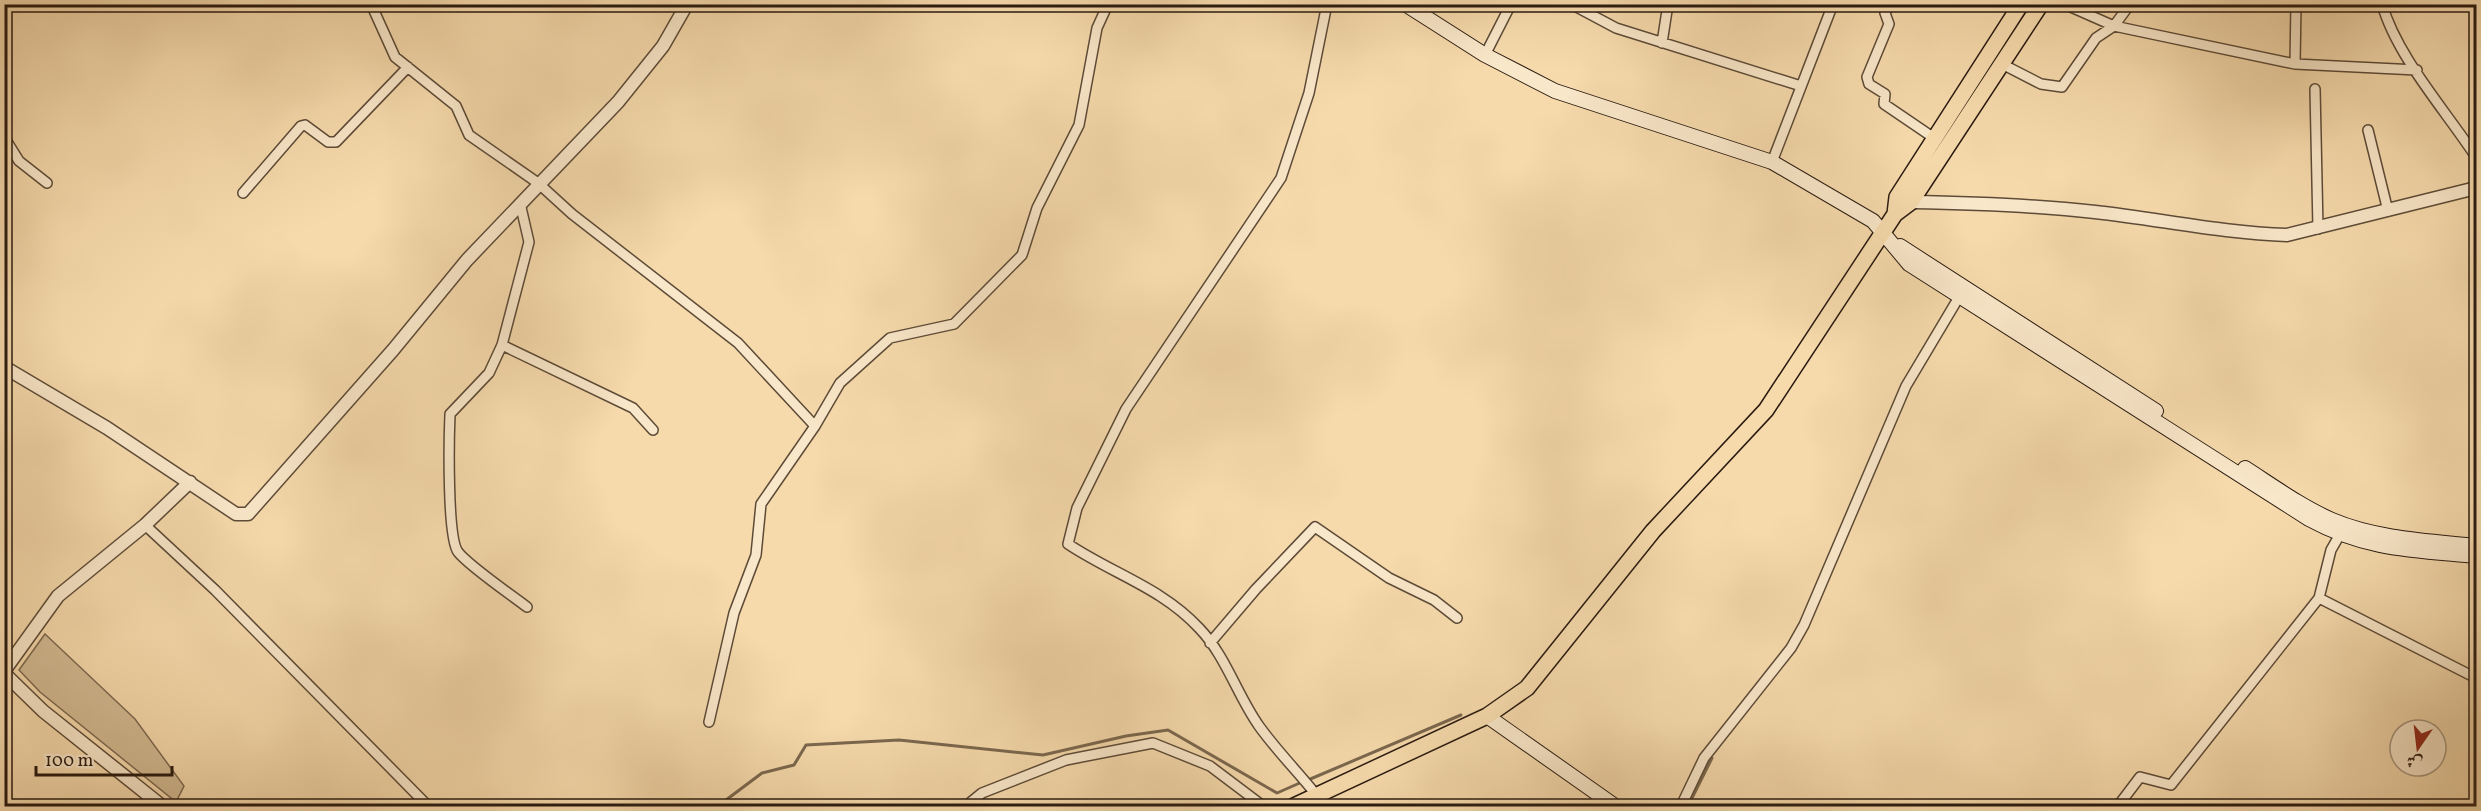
<svg xmlns="http://www.w3.org/2000/svg" width="2481" height="811" font-family="Vollkorn,Amiri,serif">
<style>
.green{fill:#d3ba92;stroke:#7e6a52;stroke-width:1.5}
.lines{fill:none;stroke-linecap:round;stroke-linejoin:round}
.stream{stroke:#7b674e;stroke-width:3}
.minor-casing{stroke:#5d4b38;stroke-width:12}
.tertiary-casing{stroke:#5d4b38;stroke-width:15}
.secondary-casing{stroke:#2a1b11;stroke-width:16}
.primary-casing{stroke:#2a1b11;stroke-width:18}
.minor{stroke:#f9e7c9;stroke-width:9}
.tertiary{stroke:#f9e7c9;stroke-width:12}
.secondary{stroke:#f9e7c9;stroke-width:14}
.primary{stroke:#f6daac;stroke-width:15}
</style>
<rect width="100%" height="100%" fill="#f6daac"/>
<filter id="stains"><feTurbulence type="fractalNoise" baseFrequency=".00333" numOctaves="4"/><feColorMatrix values="0 0 0 0 .2 0 0 0 0 .09 0 0 0 0 .02 0 0 0 .5 -.17"/></filter>
<radialGradient id="worn" r=".72"><stop offset=".6" stop-color="#630" stop-opacity="0"/><stop offset="1" stop-color="#630" stop-opacity=".3"/></radialGradient>
<path class="green" d="M45 634 135 719 184 786 176 802 40 692 19 670Z"/>
<g class="lines">
<path class="stream" d="M1308 780 1461 715
M718 806 762 773 794 765 806 745 899 740 1043 755 1126 736 1168 730 1277 793 1302 782
M1688 806 1712 758"/>
<g class="minor-casing">
<path id="minor" d="M371 4 395 57 456 106 469 135 538 183 572 214 738 343 815 426
M1571 4 1616 28 1801 86
M1890 4 1885 13 1889 24 1867 77 1869 84 1885 94 1884 104 1934 138
M2064 4 2114 26 2295 64 2417 70
M2382 4C2397 57 2446 111 2476 157
M1662 43 1668 4
M1485 55 1511 4
M2002 64 2041 84 2062 87 2096 38 2114 26 2130 4
M2295 64 2296 4
M2315 89 2318 229
M2368 130 2388 211
M4 137 19 161 47 183
M1772 162 1833 4
M243 193 301 126 305 125 328 142H336L408 67
M520 203 529 242 502 345 489 373 450 414C449 437 447 537 458 552 469 566 510 594 527 607
M502 345 633 408 653 430
M145 525 215 590 428 806
M2319 598 2476 678
M1210 643 1256 589 1315 527 1389 578 1434 600 1457 618
M709 722 734 613 756 555 761 504 815 426 840 383 890 338 954 324 1022 255 1037 208 1079 125 1097 28 1108 4
M1318 797C1299 773 1277 751 1259 726 1237 695 1226 656 1199 628 1162 588 1113 574 1068 544L1077 508 1126 409 1281 178 1309 93 1327 4
M966 806 982 793 1066 760 1153 743 1210 766 1263 806
M1681 806 1704 758 1791 648 1804 625 1906 386 1959 297
M2118 806 2140 777 2171 785 2319 598 2331 550 2339 536"/>
</g>
<g class="tertiary-casing">
<path id="tertiary" d="M1911 202C1973 203 2034 205 2095 212 2159 219 2223 233 2287 235L2476 188
M4 367 107 428 236 514H248L393 350 467 260 618 102 663 46 687 4
M4 671 58 596 145 525 190 482
M4 673 43 711 162 806"/>
</g>
<g class="secondary-casing">
<path id="secondary" d="M1405 4 1485 55 1555 91 1772 162 1873 221 1909 264 2309 519C2366 550 2413 550 2476 556
M1900 246 2156 411
M2245 468C2273 486 2302 507 2332 520 2377 539 2429 541 2476 546
M1487 716 1615 806"/>
</g>
<g class="primary-casing">
<path id="primary" d="M1895 214 1897 197 2021 4
M1294 806 1487 716 1527 688 1653 531 1766 410 1895 214 1911 202 2041 4"/>
</g>
<use href="#minor" class="minor"/>
<use href="#tertiary" class="tertiary"/>
<use href="#secondary" class="secondary"/>
<use href="#primary" class="primary"/>
</g>
<rect width="2481" height="811" fill="none" stroke="#f6daac" stroke-width="24"/>
<rect x="6" y="6" width="2469" height="799" fill="none" stroke="#2a1b11" stroke-width="3"/>
<rect x="12" y="12" width="2457" height="787" fill="none" stroke="#2a1b11" stroke-width="1.5"/>
<g transform="translate(2418 748) rotate(194)"><circle r="28" fill="#f9e7c9" stroke="#a6957f" stroke-width="1.5"/>
<path d="M0-4.5L10 22L0 15L-10 22Z" fill="#8f2418"/>
<text y="-9" font-size="16" font-weight="bold" text-anchor="middle" fill="#2a1b11">ش</text>
</g>
<path d="M36 766v9h136v-9" fill="none" stroke="#2a1b11" stroke-width="3"/>
<text x="45" y="766" font-size="18" fill="#2a1b11" stroke="#f9e7c9" stroke-width="4.5" paint-order="stroke">100 m</text>
<rect width="100%" height="100%" filter="url(#stains)"/>
<rect width="100%" height="100%" fill="url(#worn)"/>
</svg>
